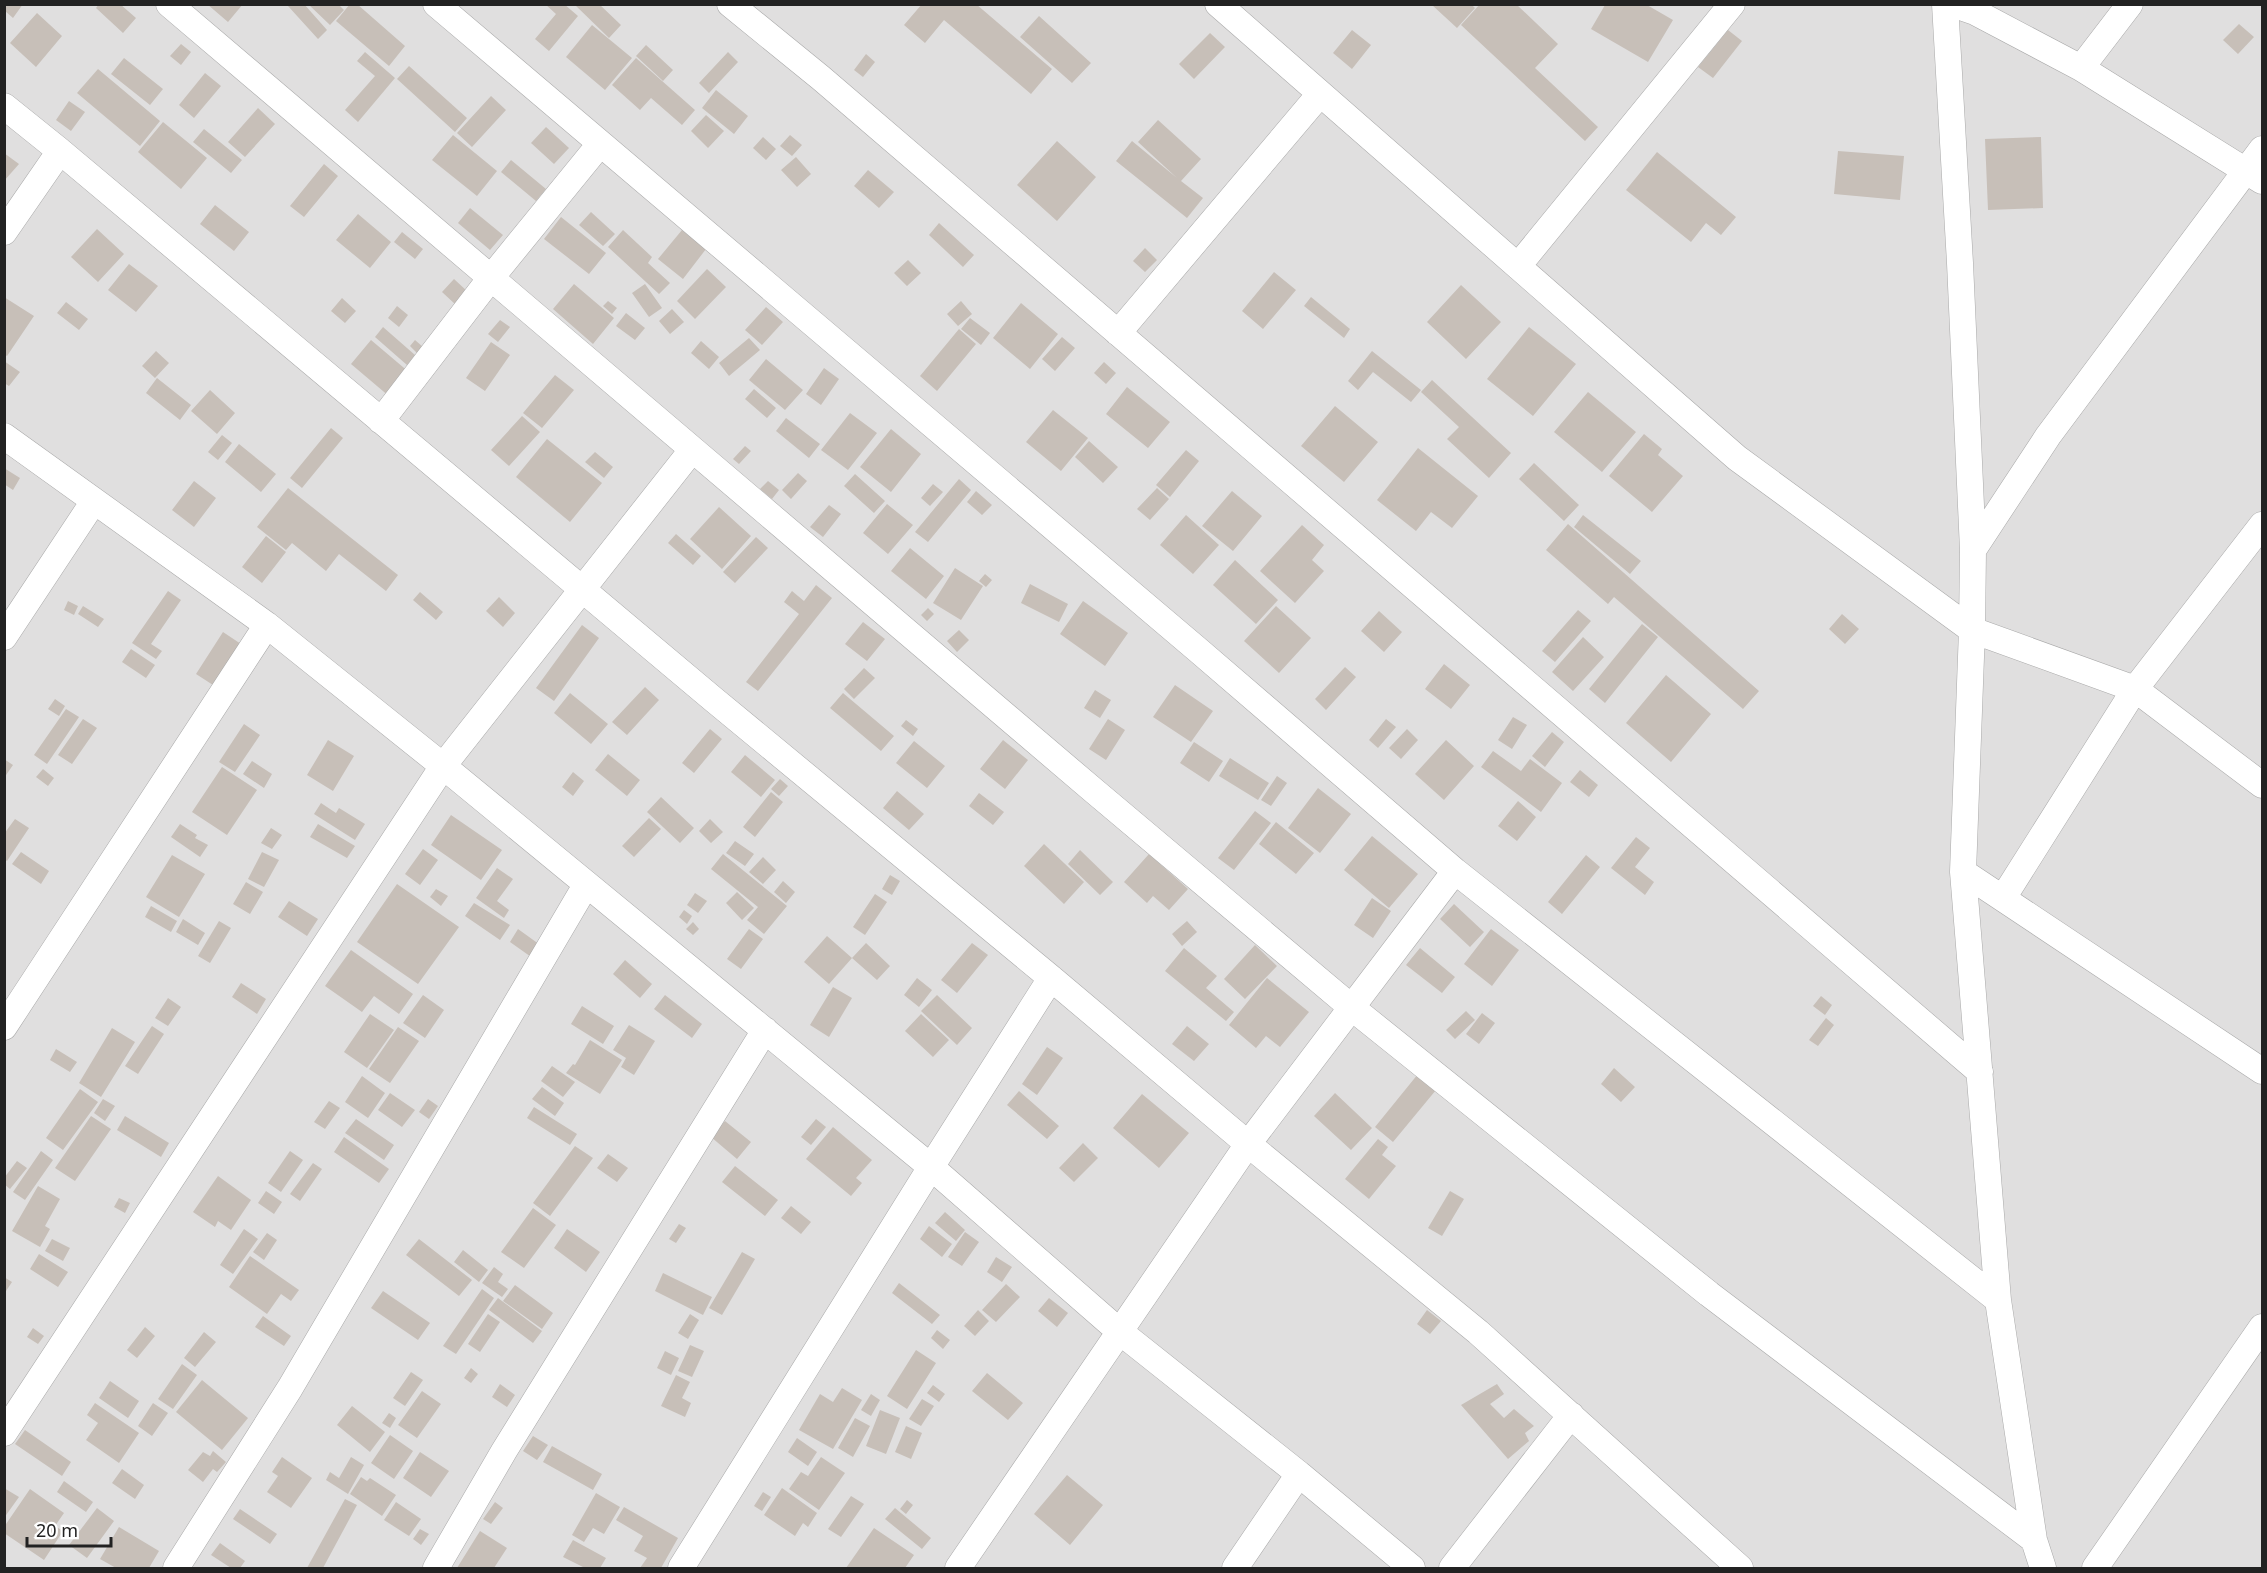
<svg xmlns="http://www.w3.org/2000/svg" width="2267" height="1573" font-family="'Noto Sans',sans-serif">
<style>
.residential{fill:#e0dfdf}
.building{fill:#c7bfb8}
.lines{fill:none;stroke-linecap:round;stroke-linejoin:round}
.street-casing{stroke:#a9a9a9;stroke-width:27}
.street{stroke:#fff;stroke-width:26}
</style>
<rect width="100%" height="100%" fill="#f2efe9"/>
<path class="residential" d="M5 5H2262V1568H5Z"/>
<path class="building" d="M5 4H23L13 18 5 11Z
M99 4H120L136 18 123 33 96 8Z
M207 4H243L228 22Z
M290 4H304L327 30 318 39 288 6Z
M308 4H338L344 10 330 25Z
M350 4H357L405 46 389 66 336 21Z
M545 4H564L578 16 549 51 535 39 556 14Z
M574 4H599L621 25 609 38Z
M922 4H976L1052 69 1031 94 944 20 925 43 904 25Z
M1480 4H1516L1558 44 1535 68 1598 127 1585 141 1461 25Z
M1432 5H1472L1475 8 1457 28Z
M1605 5H1647L1673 20 1648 62 1591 29Z
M37 13 62 36 36 67 10 43Z
M1039 16 1091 63 1072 83 1020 37Z
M2239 24 2254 37 2238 54 2223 40Z
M592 25 632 58 605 90 566 57Z
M1352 30 1371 45 1352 69 1333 53Z
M1728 30 1742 41 1713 78 1698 67Z
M1210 33 1225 47 1194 79 1179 64Z
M181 44 191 52 181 65 170 56Z
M646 45 673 70 663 81 636 56Z
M365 52 395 78 358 122 345 110 375 76 357 61Z
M728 52 738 62 709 93 699 83Z
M866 54 875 62 863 77 854 70Z
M124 58 163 89 150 105 111 74Z
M636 58 695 110 682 125 651 98 640 110 612 85Z
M409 66 467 118 455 132 397 79Z
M98 69 160 121 140 146 77 93Z
M205 73 221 86 194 118 179 105Z
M716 90 748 116 734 134 702 108Z
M491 96 506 110 472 147 457 133Z
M69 101 85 112 71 131 56 120Z
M258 108 275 124 245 157 228 142Z
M706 115 724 131 708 148 691 131Z
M1158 120 1201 159 1181 181 1203 198 1187 218 1116 161 1132 141 1177 178 1138 142Z
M163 122 207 158 181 189 138 152Z
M546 127 569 148 554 164 531 143Z
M204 129 242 160 231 173 193 142Z
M453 135 497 171 477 196 432 160Z
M790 135 802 145 792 156 780 146Z
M763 137 776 149 766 160 753 148Z
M2041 137 2043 208 1988 210 1985 139Z
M1057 141 1096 177 1057 221 1017 185Z
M1838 151 1904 156 1900 200 1834 194Z
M1657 152 1736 217 1721 235 1706 223 1691 242 1626 190Z
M4 153 19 164 4 181Z
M796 157 811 174 797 187 781 170Z
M511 160 546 189 536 201 501 172Z
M324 164 338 176 304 217 290 206Z
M868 170 894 192 879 208 854 186Z
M215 205 249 232 234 251 200 224Z
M470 208 503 235 490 250 458 223Z
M591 212 615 234 603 246 579 225Z
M358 214 391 242 370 268 336 240Z
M561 217 606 253 589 274 544 239Z
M939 223 974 255 963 267 929 235Z
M97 229 124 254 98 282 71 257Z
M623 230 652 257 648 263 670 283 659 294 608 247Z
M682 230 706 249 683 279 658 259Z
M402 232 423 249 415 259 394 242Z
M1145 248 1157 260 1145 272 1133 261Z
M908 260 921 273 907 286 894 273Z
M129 264 158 286 136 312 108 290Z
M707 269 726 287 695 319 677 301Z
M1274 272 1296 290 1263 329 1242 311Z
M454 279 468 292 456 305 442 292Z
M574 284 614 318 593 344 553 309Z
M645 284 662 308 649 317 632 293Z
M1461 285 1501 322 1466 359 1427 322Z
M4 297 34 316 7 356 4 354Z
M1311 297 1350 329 1344 338 1304 306Z
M342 298 356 311 345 323 331 311Z
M608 301 617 308 612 314 603 306Z
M961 301 972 314 958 326 947 314Z
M66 302 88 319 79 330 57 313Z
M1021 303 1058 334 1030 369 993 338Z
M397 306 408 315 399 327 388 318Z
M766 307 783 322 762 345 745 330Z
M672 309 684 322 670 334 659 321Z
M626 313 645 328 635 340 616 326Z
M970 318 990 333 981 345 961 329Z
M500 320 510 327 498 342 488 334Z
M383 327 415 355 407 365 375 337Z
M1529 327 1576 364 1533 416 1487 379Z
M959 329 976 344 937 391 920 376Z
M1062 337 1075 348 1055 371 1042 359Z
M749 338 760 350 729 376 719 363Z
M371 340 410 373 390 397 351 364Z
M415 340 423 347 417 353 410 346Z
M701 341 719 357 709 369 691 353Z
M491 342 510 355 485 391 466 378Z
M156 351 169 363 155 378 142 366Z
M1372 351 1421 390 1411 402 1373 372 1358 390 1348 381Z
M766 359 803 390 785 410 749 380Z
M4 361 20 372 9 386 4 383Z
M1104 362 1116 373 1106 384 1094 373Z
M824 368 839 379 821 405 806 394Z
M555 375 574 390 542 428 523 413Z
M157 378 191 405 180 420 146 393Z
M1432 380 1511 453 1489 478 1447 439 1459 427 1421 392Z
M1127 387 1170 422 1148 448 1106 414Z
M754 389 776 408 767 418 745 399Z
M210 390 235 413 217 434 191 411Z
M1588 392 1636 432 1602 472 1554 432Z
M1335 406 1378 442 1344 482 1301 446Z
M1053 410 1088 438 1061 471 1026 442Z
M850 413 877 433 848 470 821 450Z
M522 416 540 432 509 466 491 450Z
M786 418 820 444 809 458 776 431Z
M331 428 343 438 302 488 290 478Z
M891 429 921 454 891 492 860 467Z
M1644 434 1662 449 1658 455 1683 476 1652 512 1609 476Z
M222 435 232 443 218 460 208 452Z
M547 439 602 483 570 522 516 477Z
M1089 441 1118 467 1103 483 1075 457Z
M239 444 276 474 261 492 225 462Z
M745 446 751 451 739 464 733 459Z
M1418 448 1478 496 1452 528 1431 512 1416 531 1377 500Z
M1186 450 1199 461 1170 497 1156 485Z
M595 452 613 467 604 478 585 462Z
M1534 463 1579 505 1564 521 1519 479Z
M4 468 20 478 13 490 4 484Z
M798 473 807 481 791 499 782 490Z
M855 474 885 501 874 513 844 486Z
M959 479 971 490 928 542 915 532Z
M194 481 216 498 194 527 172 510Z
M768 481 779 490 772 499 760 489Z
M933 484 943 492 930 506 921 498Z
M288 488 398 575 386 591 339 554 326 571 292 543 286 550 257 527Z
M1157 488 1169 499 1150 520 1137 509Z
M976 491 992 505 982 515 967 502Z
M1232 491 1262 516 1233 551 1202 526Z
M887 504 913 525 888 554 863 533Z
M829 505 841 514 823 537 810 527Z
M719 507 751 536 722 569 690 539Z
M1186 515 1219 545 1193 574 1160 545Z
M1583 515 1641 561 1630 574 1574 527Z
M1568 524 1759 691 1743 709 1614 597 1608 604 1546 550Z
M1302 525 1324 545 1312 560 1324 571 1295 603 1260 571Z
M676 534 701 556 693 565 668 543Z
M266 536 286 552 262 583 242 567Z
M756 537 768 548 735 583 723 572Z
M910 548 944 576 926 599 891 571Z
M1235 560 1278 600 1256 624 1213 585Z
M955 568 983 586 961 620 933 603Z
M985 574 992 580 986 587 979 581Z
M1030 584 1068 604 1059 622 1021 603Z
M816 585 832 598 758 691 746 682 799 614 784 602 792 591 804 601Z
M168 591 181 600 151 644 162 651 156 659 132 643Z
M420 592 443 612 436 620 413 600Z
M499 597 515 613 503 627 486 611Z
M68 601 78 606 74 615 64 610Z
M1083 601 1128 633 1105 666 1060 634Z
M83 606 104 619 98 627 78 614Z
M1276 606 1311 638 1279 673 1244 641Z
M928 608 934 614 927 621 921 615Z
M1578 610 1591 621 1555 662 1542 651Z
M1379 611 1402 632 1384 652 1361 631Z
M1842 614 1859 629 1845 644 1829 629Z
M863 622 885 639 867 661 845 644Z
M1642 624 1658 637 1605 703 1589 689Z
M582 625 599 638 554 701 536 688Z
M959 630 969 640 957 652 947 641Z
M223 632 241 644 213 685 196 674Z
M1583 637 1604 657 1573 691 1552 672Z
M131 649 155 665 146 678 122 662Z
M1444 664 1470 685 1451 709 1425 689Z
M1345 667 1356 677 1326 710 1315 699Z
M864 668 875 678 854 699 844 689Z
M1666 675 1711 714 1671 762 1626 723Z
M1175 685 1213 711 1191 742 1153 717Z
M645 687 659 700 627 735 612 722Z
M1095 690 1111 700 1100 718 1084 708Z
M570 693 608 724 591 744 554 713Z
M843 693 894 736 881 751 830 708Z
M55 699 65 706 59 716 48 709Z
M66 709 79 717 47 764 34 755Z
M1513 717 1527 725 1512 749 1498 740Z
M83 719 97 728 72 764 58 755Z
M1108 719 1125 730 1106 760 1089 749Z
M1386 719 1396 727 1378 748 1369 740Z
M906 720 918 729 913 736 901 726Z
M244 724 260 735 235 772 219 762Z
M710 729 722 739 694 773 682 763Z
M1407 729 1418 740 1401 759 1389 748Z
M1552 732 1564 742 1545 767 1532 756Z
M328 740 354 756 333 791 307 775Z
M1003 740 1028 760 1005 789 980 769Z
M1446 740 1474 766 1444 800 1415 774Z
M914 741 945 766 927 788 896 763Z
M1194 742 1223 761 1209 782 1180 763Z
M1493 751 1521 771 1530 759 1562 783 1541 812 1481 767Z
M608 754 640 780 627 796 595 770Z
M745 755 775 780 761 797 731 772Z
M1230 758 1269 783 1258 800 1219 776Z
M4 759 13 765 4 778Z
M252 761 272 774 264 788 243 774Z
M222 767 257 790 227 835 192 812Z
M43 769 54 778 48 786 36 777Z
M1580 770 1598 785 1589 797 1570 782Z
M573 772 584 781 573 796 562 787Z
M1277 776 1287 783 1271 806 1261 800Z
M780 779 788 786 779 796 771 789Z
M1318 788 1351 814 1320 853 1288 828Z
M897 791 924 814 909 830 883 808Z
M771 792 783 802 755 837 743 827Z
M979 793 1004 812 993 825 969 806Z
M661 797 694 828 680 843 647 812Z
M1518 801 1536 817 1517 841 1498 826Z
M321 803 336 813 339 808 365 824 355 840 314 814Z
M1255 811 1271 823 1234 870 1218 858Z
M451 815 502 850 481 880 431 845Z
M649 818 661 829 634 857 622 846Z
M15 819 29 828 7 861 4 859V834Z
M710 819 723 832 711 843 699 831Z
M1276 822 1314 853 1296 874 1259 844Z
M180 824 197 835 195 838 208 845 200 857 171 837Z
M318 824 355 846 347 858 310 837Z
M271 828 282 835 272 849 261 843Z
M1372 836 1418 874 1389 908 1344 870Z
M1636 837 1650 848 1635 867 1654 882 1645 895 1611 868Z
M735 841 754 854 745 866 726 853Z
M1044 844 1084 882 1064 904 1024 866Z
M423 849 438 860 420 885 405 874Z
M1080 850 1113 882 1100 895 1068 864Z
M21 852 49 871 41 884 12 864Z
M262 852 279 860 264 887 248 879Z
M723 854 787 906 764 934 747 920 758 907 711 869Z
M1149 854 1188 889 1169 910 1153 896 1147 903 1124 882Z
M172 855 205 874 179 917 146 897Z
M1586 855 1600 867 1562 914 1548 902Z
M763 857 776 870 763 884 749 872Z
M497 868 513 879 497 901 509 910 504 918 476 898Z
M890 875 900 881 892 895 882 889Z
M783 881 795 892 786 903 774 892Z
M246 882 263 892 250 914 233 904Z
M397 884 459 927 418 984 357 942Z
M436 889 448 896 441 906 430 897Z
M737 892 754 908 742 920 726 903Z
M695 893 707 901 698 913 687 905Z
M875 894 887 902 865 935 853 927Z
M1372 898 1391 911 1373 938 1354 925Z
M289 901 318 919 307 936 278 917Z
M474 903 510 925 500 940 465 916Z
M1454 904 1484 932 1470 947 1440 919Z
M151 906 177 921 171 932 145 917Z
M684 910 692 916 687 924 679 917Z
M183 919 205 933 198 945 176 932Z
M219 921 231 928 210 963 198 956Z
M1187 921 1197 932 1182 946 1172 934Z
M693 922 699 929 693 935 686 929Z
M518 929 543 947 534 959 510 942Z
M749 929 763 939 741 969 727 959Z
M1491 929 1519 950 1492 986 1464 964Z
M827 936 852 958 829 984 804 962Z
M866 943 890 966 877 980 852 958Z
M972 943 988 955 957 993 941 980Z
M1255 945 1277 966 1245 999 1224 979Z
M1184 948 1217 976 1206 988 1234 1012 1226 1021 1165 971Z
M1420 948 1455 977 1442 993 1406 965Z
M351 950 413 994 399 1014 374 996 362 1012 325 986Z
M625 960 652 984 640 998 613 974Z
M917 978 932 990 919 1007 904 995Z
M1267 978 1309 1012 1280 1047 1266 1036 1256 1048 1229 1025Z
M241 983 266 999 257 1014 232 997Z
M833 987 852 998 829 1037 810 1025Z
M423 995 444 1010 425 1038 403 1023Z
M665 995 702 1024 692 1038 654 1009Z
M937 995 972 1028 957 1045 921 1011Z
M1821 996 1832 1005 1825 1015 1813 1006Z
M168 998 181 1007 168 1026 155 1018Z
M582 1006 614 1026 603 1044 571 1024Z
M1466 1011 1475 1020 1455 1039 1446 1030Z
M1482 1013 1495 1023 1479 1044 1466 1034Z
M370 1014 394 1030 367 1068 344 1052Z
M921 1014 949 1040 933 1057 905 1031Z
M1826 1018 1834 1025 1818 1046 1809 1040Z
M629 1025 655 1041 634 1075 621 1067 626 1058 613 1050Z
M152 1026 164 1034 138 1074 125 1066Z
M1187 1026 1209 1044 1194 1061 1172 1044Z
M398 1027 419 1041 390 1083 369 1069Z
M112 1028 135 1042 101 1097 79 1083Z
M590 1040 622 1060 600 1094 566 1073 573 1064 575 1065Z
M1047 1047 1063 1058 1037 1095 1022 1084Z
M56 1049 77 1062 70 1072 50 1060Z
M552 1066 575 1082 563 1097 541 1081Z
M1614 1068 1635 1087 1621 1102 1601 1084Z
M1418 1074 1436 1090 1393 1142 1375 1127Z
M362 1076 385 1093 368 1118 345 1102Z
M542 1087 564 1103 555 1116 532 1099Z
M80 1089 98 1102 63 1150 46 1138Z
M1019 1091 1059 1126 1047 1139 1007 1105Z
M390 1093 415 1110 402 1127 378 1110Z
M1335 1093 1372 1128 1351 1150 1314 1116Z
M1142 1094 1189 1133 1159 1168 1113 1128Z
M103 1099 115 1106 105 1121 94 1113Z
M428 1099 438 1106 429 1119 419 1112Z
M329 1101 340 1108 325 1129 314 1122Z
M534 1107 577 1134 570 1145 527 1118Z
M91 1116 111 1129 75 1181 55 1168Z
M125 1116 169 1143 161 1157 117 1130Z
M356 1119 394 1145 384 1160 345 1133Z
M816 1119 826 1127 811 1145 801 1137Z
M725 1121 751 1142 737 1159 711 1137Z
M833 1127 872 1160 856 1178 862 1183 851 1196 806 1159Z
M344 1137 389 1169 379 1183 334 1152Z
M1378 1139 1388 1147 1382 1155 1396 1166 1369 1199 1345 1179Z
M1083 1143 1098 1158 1074 1182 1059 1168Z
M575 1146 593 1158 550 1216 533 1203Z
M41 1151 53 1160 25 1200 13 1192Z
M290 1151 303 1160 281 1192 268 1183Z
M608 1154 628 1168 617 1182 597 1168Z
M17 1161 27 1168 10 1189 4 1184V1178Z
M313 1163 322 1169 300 1201 290 1194Z
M735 1166 778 1200 765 1216 722 1182Z
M218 1176 251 1200 231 1230 218 1221 215 1227 193 1212Z
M38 1186 60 1199 45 1226 50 1229 40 1247 12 1231Z
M266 1191 282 1202 274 1214 258 1203Z
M1450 1191 1464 1199 1442 1236 1428 1228Z
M119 1198 130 1203 125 1213 114 1207Z
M791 1206 811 1222 801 1234 781 1218Z
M533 1208 556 1225 524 1268 501 1252Z
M945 1212 965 1230 956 1241 935 1223Z
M679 1224 686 1228 676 1243 669 1239Z
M929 1226 952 1244 942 1257 920 1239Z
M244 1229 258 1239 233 1274 220 1265Z
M567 1229 600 1252 586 1272 554 1248Z
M965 1232 979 1242 962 1266 948 1257Z
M267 1233 277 1240 264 1260 253 1252Z
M52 1239 70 1248 63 1261 45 1251Z
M419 1239 472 1280 459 1296 406 1255Z
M463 1250 488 1270 479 1282 454 1262Z
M742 1252 755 1259 722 1315 709 1308Z
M39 1254 68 1272 58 1287 30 1269Z
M250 1256 299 1290 291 1301 281 1294 267 1314 229 1287Z
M996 1257 1012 1267 1002 1282 987 1272Z
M494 1267 503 1274 498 1282 508 1289 502 1297 482 1283Z
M663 1273 712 1297 703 1315 655 1291Z
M4 1277 12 1282 4 1294Z
M899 1283 940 1315 932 1324 892 1293Z
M1006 1284 1020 1297 996 1322 982 1310Z
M515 1285 553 1313 542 1329 503 1301Z
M482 1289 494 1298 456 1354 443 1346Z
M383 1291 430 1323 418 1340 371 1308Z
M498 1298 542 1331 533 1343 489 1310Z
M1049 1298 1068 1313 1057 1327 1038 1311Z
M978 1310 989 1321 975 1336 964 1326Z
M1427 1310 1441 1321 1430 1334 1417 1324Z
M488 1314 500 1322 480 1352 468 1344Z
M690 1314 699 1320 688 1339 678 1333Z
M263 1316 291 1336 284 1346 255 1327Z
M145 1327 155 1336 137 1358 127 1350Z
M33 1328 44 1336 38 1344 27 1337Z
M937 1330 950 1340 943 1349 931 1338Z
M204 1332 216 1342 195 1367 184 1358Z
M690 1345 704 1351 692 1377 678 1371Z
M916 1350 936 1363 907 1409 887 1396Z
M665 1351 679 1358 671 1375 657 1368Z
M182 1364 197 1375 173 1409 158 1399Z
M471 1368 478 1374 471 1383 464 1378Z
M411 1372 423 1380 405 1406 393 1398Z
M987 1373 1023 1403 1008 1420 972 1391Z
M676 1375 690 1382 682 1398 691 1403 685 1417 661 1406Z
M202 1380 248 1418 222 1450 176 1412Z
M110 1381 139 1401 128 1418 99 1398Z
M500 1384 515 1395 507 1407 492 1397Z
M1497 1384 1504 1394 1490 1404 1504 1418 1514 1409 1534 1426 1525 1433 1529 1441 1508 1459 1461 1405Z
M933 1385 945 1394 939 1402 927 1393Z
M842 1388 862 1400 833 1449 799 1430 820 1394 833 1402Z
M422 1391 441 1404 417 1438 398 1425Z
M871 1394 880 1400 871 1416 861 1410Z
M922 1399 934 1406 921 1426 909 1419Z
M95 1403 139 1433 119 1463 86 1440 98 1423 87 1415Z
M153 1403 168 1413 152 1436 138 1426Z
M352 1406 385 1432 370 1452 337 1425Z
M880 1410 900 1418 886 1454 866 1446Z
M389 1413 396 1418 390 1428 382 1423Z
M855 1418 870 1426 853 1457 838 1448Z
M906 1426 922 1433 911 1459 895 1452Z
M25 1430 71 1462 62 1476 15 1444Z
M390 1435 413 1451 394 1479 371 1463Z
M533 1436 548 1445 537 1460 523 1451Z
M797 1438 817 1452 808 1466 788 1452Z
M552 1446 602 1474 593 1490 543 1462Z
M213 1451 226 1462 217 1472 213 1469 203 1482 188 1470 203 1452 210 1456Z
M420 1452 449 1471 431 1497 403 1478Z
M282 1457 312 1478 291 1508 267 1492 278 1476 272 1472Z
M351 1457 364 1465 348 1494 326 1480 330 1472 339 1478Z
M821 1457 845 1473 819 1510 789 1489 801 1472 808 1476Z
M122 1469 144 1485 135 1499 112 1483Z
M1067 1475 1103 1505 1070 1545 1034 1514Z
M361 1477 367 1481 370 1478 396 1495 382 1516 350 1494Z
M64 1481 93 1502 86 1512 57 1492Z
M4 1488 19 1497 4 1518Z
M782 1488 817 1513 808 1527 803 1523 795 1536 764 1515Z
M30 1489 64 1513 55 1526 63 1531 44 1560 4 1533V1527Z
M763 1492 771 1497 762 1511 754 1506Z
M596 1493 620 1507 604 1534 593 1528 584 1542 572 1535Z
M851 1496 864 1504 841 1537 828 1529Z
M345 1499 357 1505 323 1568H307Z
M907 1500 913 1505 906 1514 900 1509Z
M396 1502 421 1519 409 1536 384 1520Z
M495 1502 503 1508 491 1524 483 1519Z
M624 1507 678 1538 661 1568H640L647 1558 634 1551 643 1536 616 1520Z
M97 1508 114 1521 87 1558 69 1545Z
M895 1508 931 1538 922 1549 885 1519Z
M240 1509 277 1534 270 1544 233 1519Z
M119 1527 159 1551 149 1568H116L100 1559Z
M874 1528 914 1555 905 1568H846Z
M420 1529 429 1534 421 1545 413 1539Z
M480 1531 507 1548 494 1568H457Z
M573 1540 606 1558 600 1568H585L563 1557Z
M220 1543 245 1561 240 1568H231L211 1555Z"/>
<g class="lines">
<g class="street-casing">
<path id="street" d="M169 4 1093 790 1351 1007 1709 1294 2034 1540
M436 4 1198 650 1455 871 1998 1300
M730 4 821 78 1980 1072
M1218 4 1737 458 1972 630 2135 689 2262 785
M1945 4 1960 263 1973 550 1972 630 1963 872 1998 1300 2034 1540 2043 1568
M1952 4 1975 12 2081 68 2262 181
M2081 68 2130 4
M4 106 60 151 4 232
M60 151 713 699 1051 978 1248 1144 1478 1332 1740 1568
M1518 266 1732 4
M1118 333 1320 94
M381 421 490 279 600 144
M4 436 267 625 443 766 931 1167 1119 1331 1299 1474 1235 1568
M1973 550 2048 436 2262 149
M4 637 94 501
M1963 872 2262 1071
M2003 898 2135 689 2262 525
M4 1027 267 625
M4 1433 443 766 692 450
M1299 1474 1412 1568
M176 1568 290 1388 586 885
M436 1568 504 1451 765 1030
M681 1568 931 1167 1051 978
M958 1568 1248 1144 1455 871
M1452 1568 1571 1415
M2095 1568 2262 1327"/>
</g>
<use href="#street" class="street"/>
</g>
<rect width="2267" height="1573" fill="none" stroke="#222222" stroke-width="12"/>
<path d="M27 1537v9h84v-9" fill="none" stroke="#222222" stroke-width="3"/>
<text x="36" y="1537" font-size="18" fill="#222222" stroke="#ffffff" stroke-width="4.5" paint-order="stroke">20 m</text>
</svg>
